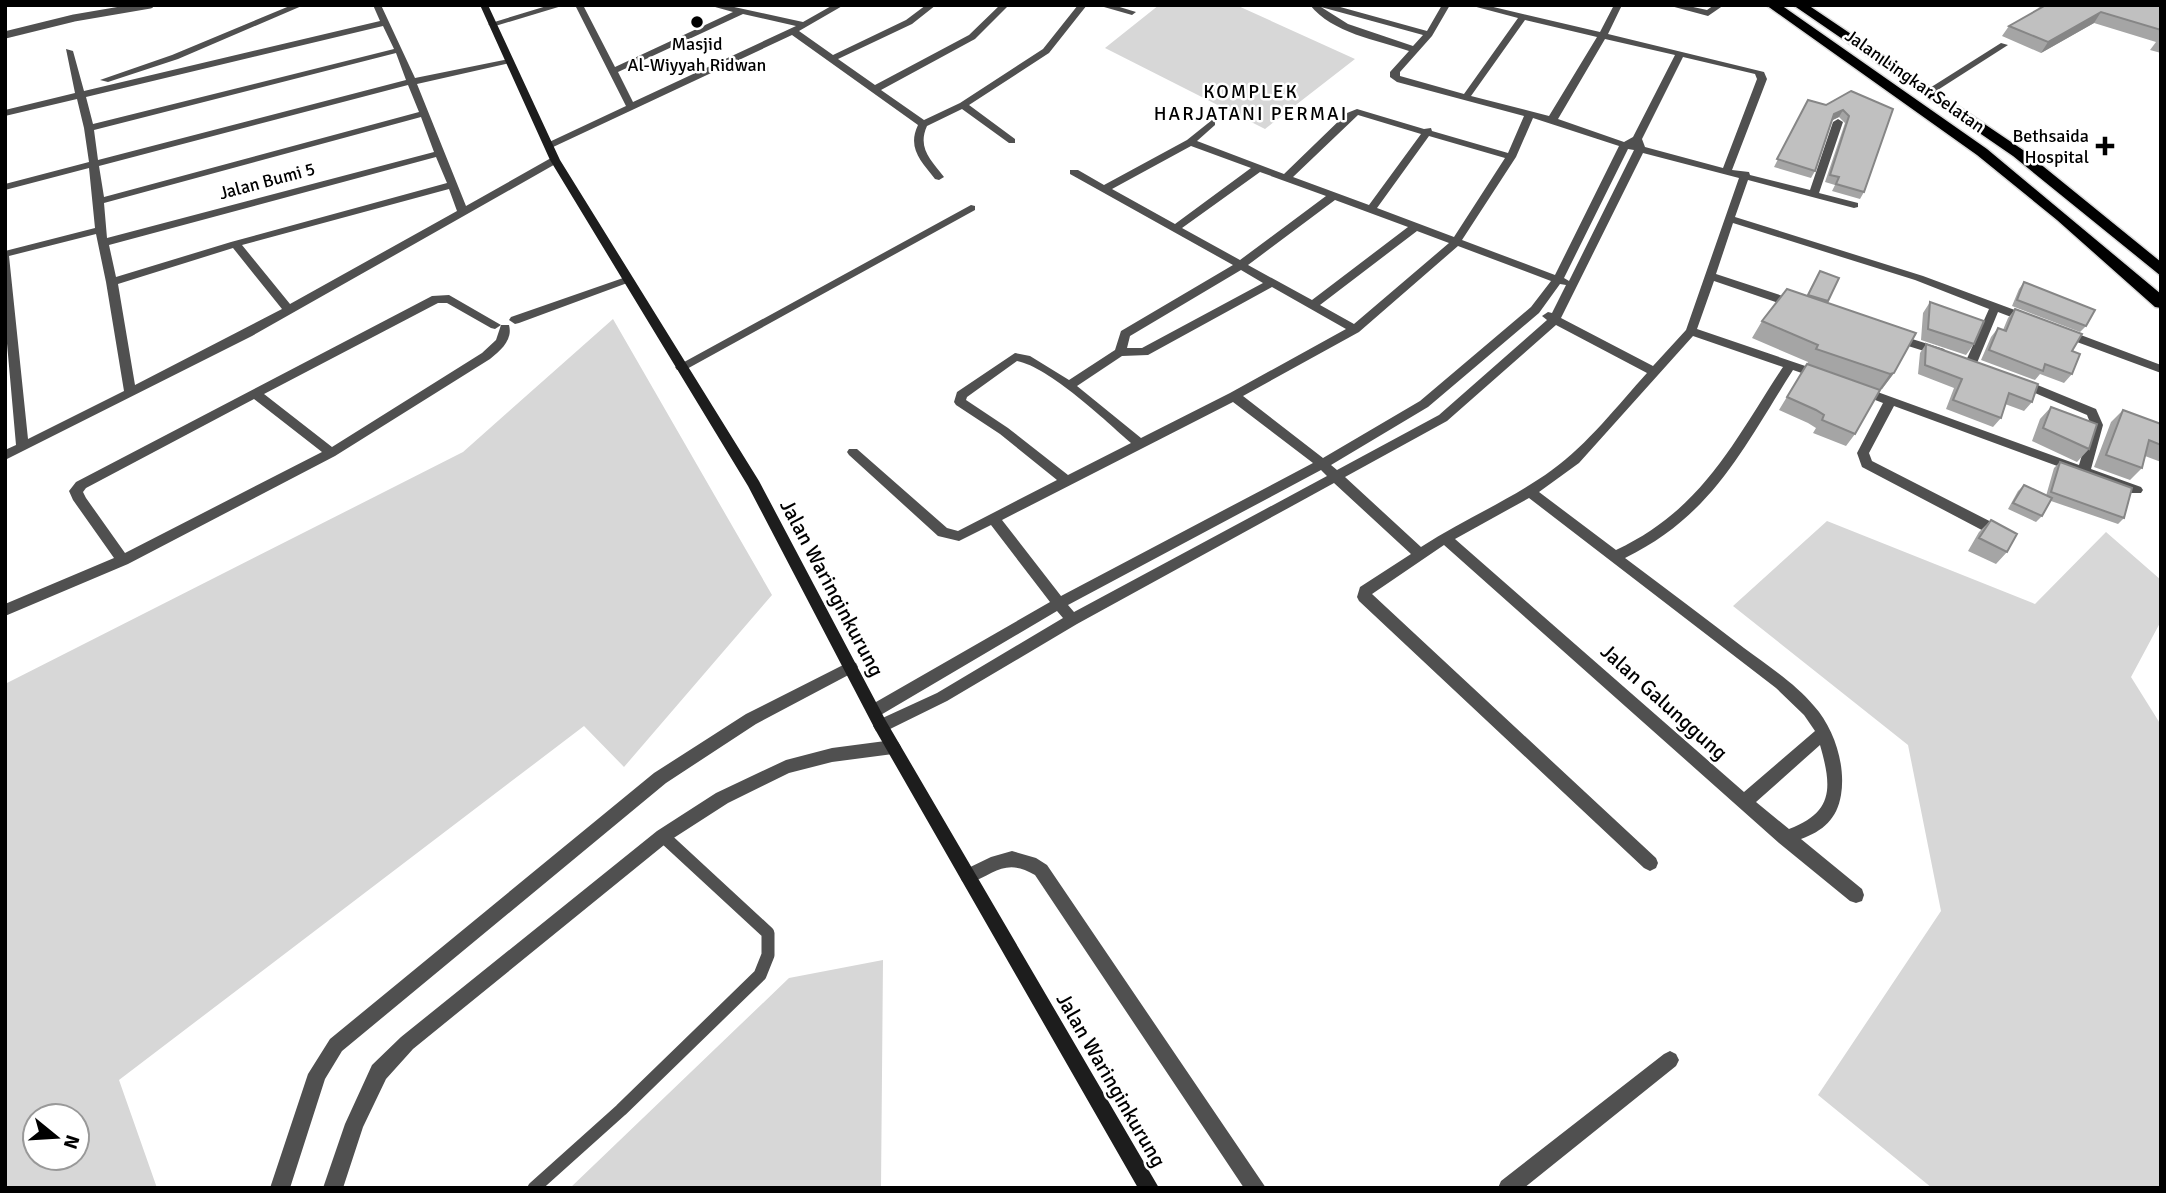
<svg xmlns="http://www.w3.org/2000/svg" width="2166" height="1193" font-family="Signika,sans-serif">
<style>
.green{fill:#d7d7d7;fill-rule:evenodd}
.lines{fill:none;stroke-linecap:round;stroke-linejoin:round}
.highway-casing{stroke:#dbdbdb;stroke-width:3}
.lane-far1{stroke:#505050;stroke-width:7}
.lane{stroke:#505050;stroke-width:13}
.street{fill:#505050;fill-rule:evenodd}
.secondary{fill:#1d1d1d;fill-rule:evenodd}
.highway{fill:#000;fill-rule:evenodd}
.wall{fill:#a5a5a5}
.shaded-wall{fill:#868686}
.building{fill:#c0c0c0;stroke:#868686;stroke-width:2}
.poi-dot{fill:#000;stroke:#fff;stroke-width:2.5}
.labels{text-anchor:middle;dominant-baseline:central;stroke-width:5;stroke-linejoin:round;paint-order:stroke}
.far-poi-label{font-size:18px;fill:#000;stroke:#fff}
.far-street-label{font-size:18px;fill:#000;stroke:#fff}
.far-neighbourhood-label{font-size:19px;letter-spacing:2px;fill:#000;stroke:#fff}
.street-label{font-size:21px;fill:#000;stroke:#fff}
</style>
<rect width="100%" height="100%" fill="#fff"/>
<path class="green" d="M1159 5H1236L1355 59 1265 129 1105 48Z
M613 319 772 595 624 767 584 726 119 1080 157 1188H5V684L463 452ZM35 1116H77V1158H35Z
M1827 521 2035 604 2106 532 2161 580V621L2131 677 2161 725V1188H1932L1818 1095 1941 911 1908 745 1733 606Z
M883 960 881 1188H570L789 978Z"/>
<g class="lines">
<g class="highway-casing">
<path id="highway" d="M1766 5H1781L1987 149 2161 294V308L2155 307 2057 220 1977 155Z
M1793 5H1808L2023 150 2161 262V276L2013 156Z"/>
</g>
<path class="lane-far1" d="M5 35 74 18 150 5"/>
<path class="lane" d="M534 1188 621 1110 760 975 768 955V933L663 836"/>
<path class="street" d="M292 5H304L178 59 108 82 100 80 172 55Z
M373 5H381L415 78 509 59 514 62 417 84 466 206 551 158H559V162L252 336 5 460V450L16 445 5 321V251L95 228 89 168 5 190V184L89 162 84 128 77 99 5 116V110L75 93 66 49 73 51 84 91 380 21ZM383 26 394 49 93 124 86 97ZM396 53 406 80 98 160 94 130ZM408 85 419 112 104 197 99 166ZM421 117 434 152 107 238 104 203ZM436 157 447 183 231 242 116 277 109 245ZM449 189 457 211 290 304 242 245ZM96 234 106 282 124 391 28 439 9 256ZM233 248 282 309 135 385 118 284Z
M550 5H565L492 27 488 24Z
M575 5H583L615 67 733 12 708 5H725L803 22 833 5H844L799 31 833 55 906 20 926 5H936L912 24 838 59 875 85 969 35 1000 5H1009L975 39 881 90 924 120 960 103 1043 49 1078 5H1087L1049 53 969 105 1015 139V143H1009L962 109 927 126C917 148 931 160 944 177L939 180 935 179C921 161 907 148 918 125L792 35 551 148H545V144L626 106ZM743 14 796 26 633 102 618 72Z
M1097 5H1113L1136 12 1132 15Z
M1310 5H1333L1427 31 1442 5H1450L1432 36 1400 72V76L1464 94 1518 18 1469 5H1485L1600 32 1614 5H1622L1608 34 1764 72 1767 79 1732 170 1749 172 1750 175 1810 190 1833 122 1838 119 1843 122 1819 193 1858 203V207L1854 208 1748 180 1735 217 1923 276 2031 316 2033 319 2027 323 1998 312 1977 363 1971 367 1967 366 1965 363 1989 309 1915 280 1733 223 1716 274 1801 302 1803 305 1797 309 1793 308 1714 281 1697 329 1823 372 1825 375 1819 379 1793 370C1743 448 1713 515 1625 558 1665 588 1705 618 1744 648 1768 666 1795 683 1814 706 1834 728 1846 765 1841 795 1837 819 1823 831 1801 839L1862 889 1864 895 1862 901 1856 903 1850 901 1779 843 1444 545 1372 594 1656 858 1658 863 1656 868 1650 871 1644 868 1359 601 1357 597 1360 587 1411 554 1334 483 1077 624 947 701 886 731 881 733 876 731 873 726 876 721 937 693 1063 618 1057 611 879 716 874 717 869 716 866 711 869 706 1050 602 991 525 959 541 938 536 849 455 847 452 849 449H857L947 528 958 531 1057 480 1000 434 956 405 954 402 957 392 1015 353 1030 356 1069 380 1115 350 1121 331 1233 265 1070 174V170H1078L1104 185 1187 140 1212 120 1215 121V125L1197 141 1284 174 1347 113 1357 109 1424 129 1431 128 1432 131 1508 153 1524 116 1397 82 1390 77V72L1409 51C1377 40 1332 33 1310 5ZM1321 7 1423 35 1413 46 1348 24ZM1525 20 1597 37 1549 116 1471 96ZM1605 39 1675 55 1633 137 1624 142 1558 119ZM1683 57 1755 74 1757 79 1723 168 1645 147 1642 139ZM1358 115 1421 134 1369 205 1293 177ZM1533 118 1619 146 1555 275 1462 240 1516 157ZM1429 136 1505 158 1454 237 1377 208ZM1191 146 1251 168 1175 224 1112 189ZM1628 149 1634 150 1569 281 1564 278ZM1643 153 1739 178 1686 330 1653 366 1561 318ZM1260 172 1326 196 1240 260 1182 228ZM1335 200 1408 227 1312 300 1248 265ZM1417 231 1449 243 1354 324 1320 305ZM1458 246 1551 281 1531 307 1420 401 1323 458 1243 396 1359 332ZM1241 270 1263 283 1142 348H1127L1130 336ZM1560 284 1566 285 1552 313 1548 312 1542 316 1547 320 1439 415 1337 470 1331 465 1428 407 1539 313ZM1272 287 1346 329 1230 393 1141 438 1077 386 1122 356 1148 355ZM1556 325 1647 373C1617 406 1588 444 1552 470 1511 500 1464 519 1421 547L1345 477 1447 421ZM1693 336 1783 367C1733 443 1703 509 1616 550L1539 492 1579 463ZM1017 361C1049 367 1106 421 1131 443L1068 475 1008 428 966 400 967 397ZM1233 402 1313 463 1061 596 1002 520ZM1321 470 1327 476 1074 612 1068 605ZM1529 498 1776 688 1804 715 1815 731 1744 792 1455 539ZM1820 745C1832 787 1834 812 1789 829L1756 802Z
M1667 5H1684L1707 10 1714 5H1724L1708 16Z
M2001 43 2008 45 1933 93 1925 91Z
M971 205 975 206V210L685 370H677L675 367Z
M626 277 630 278V282L519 323 515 324 509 320 511 317Z
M449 295 501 325 495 329 491 328 447 303H438L264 394 332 447 482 353 496 340 501 325H509C513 340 501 350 490 359L335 456 128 564 5 616V604L114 558 73 500 69 491 76 482 432 296ZM254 399 322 452 125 553 86 498 83 492 86 488Z
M2062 328 2161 365V373L2058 335 2056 332Z
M1893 333 1944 349 1946 352 1940 356 1889 340 1887 337Z
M2018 377 2096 409 2103 425 2091 469 2141 487 2143 490 2141 493H2131L1894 406 1869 453 1872 461 2007 530 2009 534 2007 538H1997L1862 467 1857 453 1883 403 1857 393 1855 390 1857 387 1861 386 2079 465 2091 425 2087 415 2014 384 2012 381Z
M851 661 856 663 858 667 856 671 756 724 666 783 342 1051 325 1079 290 1188H270L308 1074 330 1039 654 773 746 714Z
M893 740 898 742 901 747 898 752 893 754 832 762 789 773 728 803 669 841 413 1049 386 1079 363 1127 343 1188H323L345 1124 372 1065 401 1037 657 831 716 793 786 760 832 748Z
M1012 851 1036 858 1047 865 1266 1188H1244L1035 875C1006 858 996 873 968 884L962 881 960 876 962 871 991 857Z
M1670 1051 1676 1054 1679 1060 1676 1066 1524 1188H1498L1501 1181 1664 1054Z"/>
<path class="secondary" d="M480 5H488L560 160 759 481 886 721 1159 1188H1138L876 731 748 486 550 160Z"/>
<use href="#highway" class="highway"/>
</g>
<path class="wall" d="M2032 5H2161V53L2150 50 2156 42 2094 23 2041 53 2002 36 2009 26 2041 8Z
M1851 91 1864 192 1860 199 1832 191 1835 185 1825 182 1845 123 1839 117 1832 120 1815 171 1811 178 1774 167 1808 100 1826 105Z
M1820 271 1839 278 1827 303 1894 373 1882 389 1880 390 1855 434 1846 446 1813 433 1816 428 1808 423 1779 410 1808 362 1752 338 1762 321 1807 296Z
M2024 282 2086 326 2080 332 2012 306 2019 289Z
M1930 302 1974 344 1966 355 1921 340 1923 313Z
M2015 309 2072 351V374L2064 383 2040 374 2035 380 1981 360 1991 337 1998 328 2003 330 2008 318Z
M1926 344 2032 402 2024 411 2005 404 2001 418 1993 427 1946 409 1954 388 1918 374 1920 353Z
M2051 407 2089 449 2077 462 2032 441 2040 419Z
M2123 410 2161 424V462L2145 456 2142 468 2130 480 2094 467 2111 422Z
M2060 462 2124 518 2118 524 2051 501 2042 516 2036 522 2008 509 2018 491 2024 485 2046 496 2054 468Z
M1991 520 2007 552 1996 564 1968 551 1979 532Z"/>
<path class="shaded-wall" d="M2101 12 2094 23 2041 53 2048 42Z
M1843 110 1839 117 1831 121 1834 114Z
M1894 373 1882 389 1878 391 1890 374Z"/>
<path class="building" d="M2046 5H2161V30L2101 12 2048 42 2009 26Z
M1851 91 1893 109 1864 192 1836 184 1839 177 1830 175 1849 116 1843 110 1834 114 1815 171 1777 159 1808 100 1826 105Z
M1820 271 1839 278 1828 301 1808 295Z
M2024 282 2095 310 2086 326 2017 300Z
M1787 289 1916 333 1894 373 1890 374 1816 349 1818 345 1762 321Z
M1930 302 1984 321 1974 344 1928 329Z
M2015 309 2082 334 2072 351 2080 354 2072 374 2045 364 2043 371 1989 350 1998 328 2006 331Z
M1926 344 2038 384 2032 402 2009 393 2001 418 1953 400 1962 379 1925 365Z
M1807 364 1880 390 1855 434 1822 420 1824 415 1816 410 1787 397Z
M2051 407 2097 424 2089 449 2043 428Z
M2123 410 2161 424V445L2149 440 2142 468 2106 455Z
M2060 462 2132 488 2124 518 2051 492Z
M2024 485 2052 498 2042 516 2013 503Z
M1991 520 2017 534 2007 552 1979 538Z"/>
<g class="poi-dot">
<circle cx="697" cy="22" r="7"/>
<path d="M2101.5 135.5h7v7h7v7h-7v7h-7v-7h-7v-7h7z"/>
</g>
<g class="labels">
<g class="far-poi-label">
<text x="697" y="44">Masjid<tspan x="697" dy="21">Al-Wiyyah Ridwan</tspan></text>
<text x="2089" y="136" text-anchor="end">Bethsaida<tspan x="2089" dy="21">Hospital</tspan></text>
</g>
<g class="far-street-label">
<text transform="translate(1915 81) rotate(35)">Jalan Lingkar Selatan</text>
<text transform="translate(267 181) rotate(-15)">Jalan Bumi 5</text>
</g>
<g class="far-neighbourhood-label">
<text x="1251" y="92">KOMPLEK<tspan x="1251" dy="22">HARJATANI PERMAI</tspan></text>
</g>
<g class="street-label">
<text transform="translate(832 588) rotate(62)">Jalan Waringinkurung</text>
<text transform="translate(1664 702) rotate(42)">Jalan Galunggung</text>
<text transform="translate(1111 1080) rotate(60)">Jalan Waringinkurung</text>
</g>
</g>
<rect width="2166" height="1193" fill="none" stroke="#000000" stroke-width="14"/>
<g transform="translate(56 1137) rotate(108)"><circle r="33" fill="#ffffff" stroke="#999999" stroke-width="2"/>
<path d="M0-5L12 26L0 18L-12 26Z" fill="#000000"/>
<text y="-10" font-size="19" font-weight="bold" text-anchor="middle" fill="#000000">N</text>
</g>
</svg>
